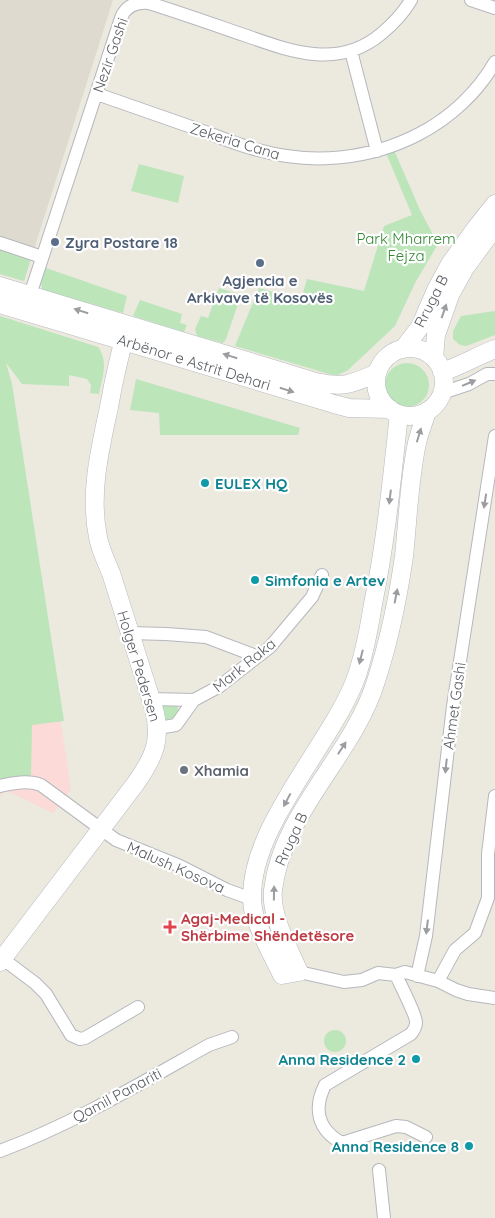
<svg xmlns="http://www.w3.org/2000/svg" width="495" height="1218" font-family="Quicksand,sans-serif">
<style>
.education{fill:#dedad0}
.medical{fill:#fcdad8}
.green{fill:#bce5ba}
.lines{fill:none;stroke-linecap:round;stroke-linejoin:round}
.street-casing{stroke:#b5b8bd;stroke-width:14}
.secondary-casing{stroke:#b5b9bf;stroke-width:19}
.street{stroke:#fff;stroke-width:12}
.secondary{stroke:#fff;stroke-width:18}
.oneway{fill:#9b9da0}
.service-dot{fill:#5c6f8a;stroke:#fff;stroke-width:2}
.culture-dot{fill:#0f9aa8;stroke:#fff;stroke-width:2}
.worship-dot{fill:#6b7280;stroke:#fff;stroke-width:2}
.health-dot{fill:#e0444e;stroke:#fff;stroke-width:2}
.labels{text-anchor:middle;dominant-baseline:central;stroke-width:4.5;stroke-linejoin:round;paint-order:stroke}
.street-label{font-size:15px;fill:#585c61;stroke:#fff}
.park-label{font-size:15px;fill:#318732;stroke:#fff}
.service-label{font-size:15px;font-weight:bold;fill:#4e5e75;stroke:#fff;text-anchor:start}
.culture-label{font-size:15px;font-weight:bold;fill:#0d838f;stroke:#fff;text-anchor:start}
.worship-label{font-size:15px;font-weight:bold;fill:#5b616d;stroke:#fff;text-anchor:start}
.health-label{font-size:15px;font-weight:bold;fill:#be3a42;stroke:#fff;text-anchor:start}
</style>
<rect width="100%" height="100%" fill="#ece9df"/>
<path class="education" d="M0 0H113L24 281 0 274Z"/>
<path class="medical" d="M0 359 6 361 71 789 53 813 5 790 0 797Z"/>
<path class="green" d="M394 150 420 210 438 244 415 283 395 326 348 370 336 376 235 346 259 288 301 300 307 279 364 291 384 226 412 215 386 153Z
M139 164 184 176 178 203 131 191Z
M0 247 31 257 24 281 0 274Z
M46 268 127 296 123 313 42 290 41 280Z
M219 288 241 295 226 339 223 343 197 336 195 329 201 316 208 318Z
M140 300 182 314 180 323 187 325 184 332 133 316Z
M495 311V335L466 346 460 345 453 339V331L461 316Z
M0 316 98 347C109 362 102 377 99 394L90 393 91 385 87 379 69 375V386L22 384 6 363 12 384 64 721 32 725 31 777 0 781Z
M385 385a22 22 0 1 1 44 0a22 22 0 1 1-44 0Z
M136 379 300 428 298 435H160L159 413 130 410Z
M157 704H176L179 712 175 718 161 720Z
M324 1041a11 11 0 1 1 22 0a11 11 0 1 1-22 0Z"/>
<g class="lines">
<g class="street-casing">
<path id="street" d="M471 0 495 8
M351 51 377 151
M97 94C131 106 166 118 200 130 219 137 238 145 258 150 312 165 369 160 419 134 450 118 478 92 495 62
M0 243 42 257
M30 295 121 18C126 5 137 2 149 3 181 13 212 24 244 35 290 51 338 70 381 34 393 24 403 14 411 0
M442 393 469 384 487 374H495
M129 633 166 634 206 637 256 656
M151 699 194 700 176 725 158 728
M194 700 220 686 270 647 312 597 322 575
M0 786C13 783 28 780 41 785L116 840 180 866 227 890 252 899
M3 959 35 983 46 994 71 1035 80 1039 85 1038 138 1007
M299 972 344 982 362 980 378 973 396 975 405 972 438 981 456 990 468 994 495 998
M396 975C400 984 417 1017 416 1023 416 1027 414 1030 411 1034L325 1085C313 1109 318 1130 342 1143L396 1126 406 1127 426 1137
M417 976 426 936 453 706 495 436
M438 981 455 950 475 933 488 898V854L495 796
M0 1151C73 1124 141 1083 209 1045L232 1037
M379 1170 384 1218"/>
</g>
<g class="secondary-casing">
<path id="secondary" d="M0 286 316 382C344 388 352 384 377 373
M0 304 334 404 349 408 390 409
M376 382a34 34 0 1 1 68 0a34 34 0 1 1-68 0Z
M403 349 420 327 436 290 450 264 476 228 495 204
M434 358 436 335 450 295 465 268 495 227
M442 372C460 366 477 356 495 349
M399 414C392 478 386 541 373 604 369 629 364 655 356 678 331 746 242 834 253 909 256 926 274 958 282 975L299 972C289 949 270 915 273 890 282 812 354 754 376 681 389 641 398 598 404 556 408 519 409 480 417 443 419 433 424 422 427 411
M0 962 136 783C154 757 162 740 154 709L111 573C106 561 100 549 98 537 89 494 100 449 109 407 114 379 120 352 128 325"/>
</g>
<use href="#street" class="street"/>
<use href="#secondary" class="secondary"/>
</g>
<defs><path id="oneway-solid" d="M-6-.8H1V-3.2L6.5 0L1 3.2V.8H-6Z" transform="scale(1.25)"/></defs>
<g class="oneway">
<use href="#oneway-solid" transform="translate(81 311) rotate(-163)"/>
<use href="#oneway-solid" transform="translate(444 311) rotate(-71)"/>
<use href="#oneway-solid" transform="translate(230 356) rotate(-163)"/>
<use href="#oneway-solid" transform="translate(469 383) rotate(-23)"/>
<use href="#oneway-solid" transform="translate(287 390) rotate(17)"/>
<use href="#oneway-solid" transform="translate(419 435) rotate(-73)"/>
<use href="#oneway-solid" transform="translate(390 497) rotate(97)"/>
<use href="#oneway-solid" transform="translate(485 501) rotate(99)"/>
<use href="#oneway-solid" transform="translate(396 596) rotate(-79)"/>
<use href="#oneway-solid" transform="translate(361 657) rotate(104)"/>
<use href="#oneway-solid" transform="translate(342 748) rotate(-57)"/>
<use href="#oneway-solid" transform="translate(446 766) rotate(96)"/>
<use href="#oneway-solid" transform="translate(287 800) rotate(118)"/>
<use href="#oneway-solid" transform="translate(274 893) rotate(-89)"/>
<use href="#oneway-solid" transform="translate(427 927) rotate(97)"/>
</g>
<g class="service-dot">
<circle cx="55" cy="242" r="5"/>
<circle cx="260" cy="263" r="5"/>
</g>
<g class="culture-dot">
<circle cx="205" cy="483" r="5"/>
<circle cx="255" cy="580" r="5"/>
<circle cx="416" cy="1059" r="5"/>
<circle cx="469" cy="1146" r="5"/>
</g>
<circle class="worship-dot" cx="184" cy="770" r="5"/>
<path class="health-dot" d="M167.5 919.5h5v5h5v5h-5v5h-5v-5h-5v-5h5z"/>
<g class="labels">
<g class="street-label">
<text transform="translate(110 55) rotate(-71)">Nezir Gashi</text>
<text transform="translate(235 141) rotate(17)">Zekeria Cana</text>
<text transform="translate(431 301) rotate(-63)">Rruga B</text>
<text transform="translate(194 362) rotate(17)">Arbënor e Astrit Dehari</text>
<text transform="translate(244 665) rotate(-39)">Mark Raka</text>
<text transform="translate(139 666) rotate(73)">Holger Pedersen</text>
<text transform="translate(454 706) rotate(-82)">Ahmet Gashi</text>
<text transform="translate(291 839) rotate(-65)">Rruga B</text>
<text transform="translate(176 867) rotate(24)">Malush Kosova</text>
<text transform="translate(117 1095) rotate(-28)">Qamil Panariti</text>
</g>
<g class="park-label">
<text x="406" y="238">Park Mharrem<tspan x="406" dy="17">Fejza</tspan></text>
</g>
<g class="service-label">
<text x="65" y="242">Zyra Postare 18</text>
<text x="260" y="280" text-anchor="middle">Agjencia e<tspan x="260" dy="17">Arkivave të Kosovës</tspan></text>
</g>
<g class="culture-label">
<text x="215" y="483">EULEX HQ</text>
<text x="265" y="580">Simfonia e Artev</text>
<text x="406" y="1059" text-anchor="end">Anna Residence 2</text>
<text x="459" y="1146" text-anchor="end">Anna Residence 8</text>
</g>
<g class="worship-label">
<text x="194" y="770">Xhamia</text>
</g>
<g class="health-label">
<text x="181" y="918">Agaj-Medical -<tspan x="181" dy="17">Shërbime Shëndetësore</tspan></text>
</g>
</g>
</svg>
